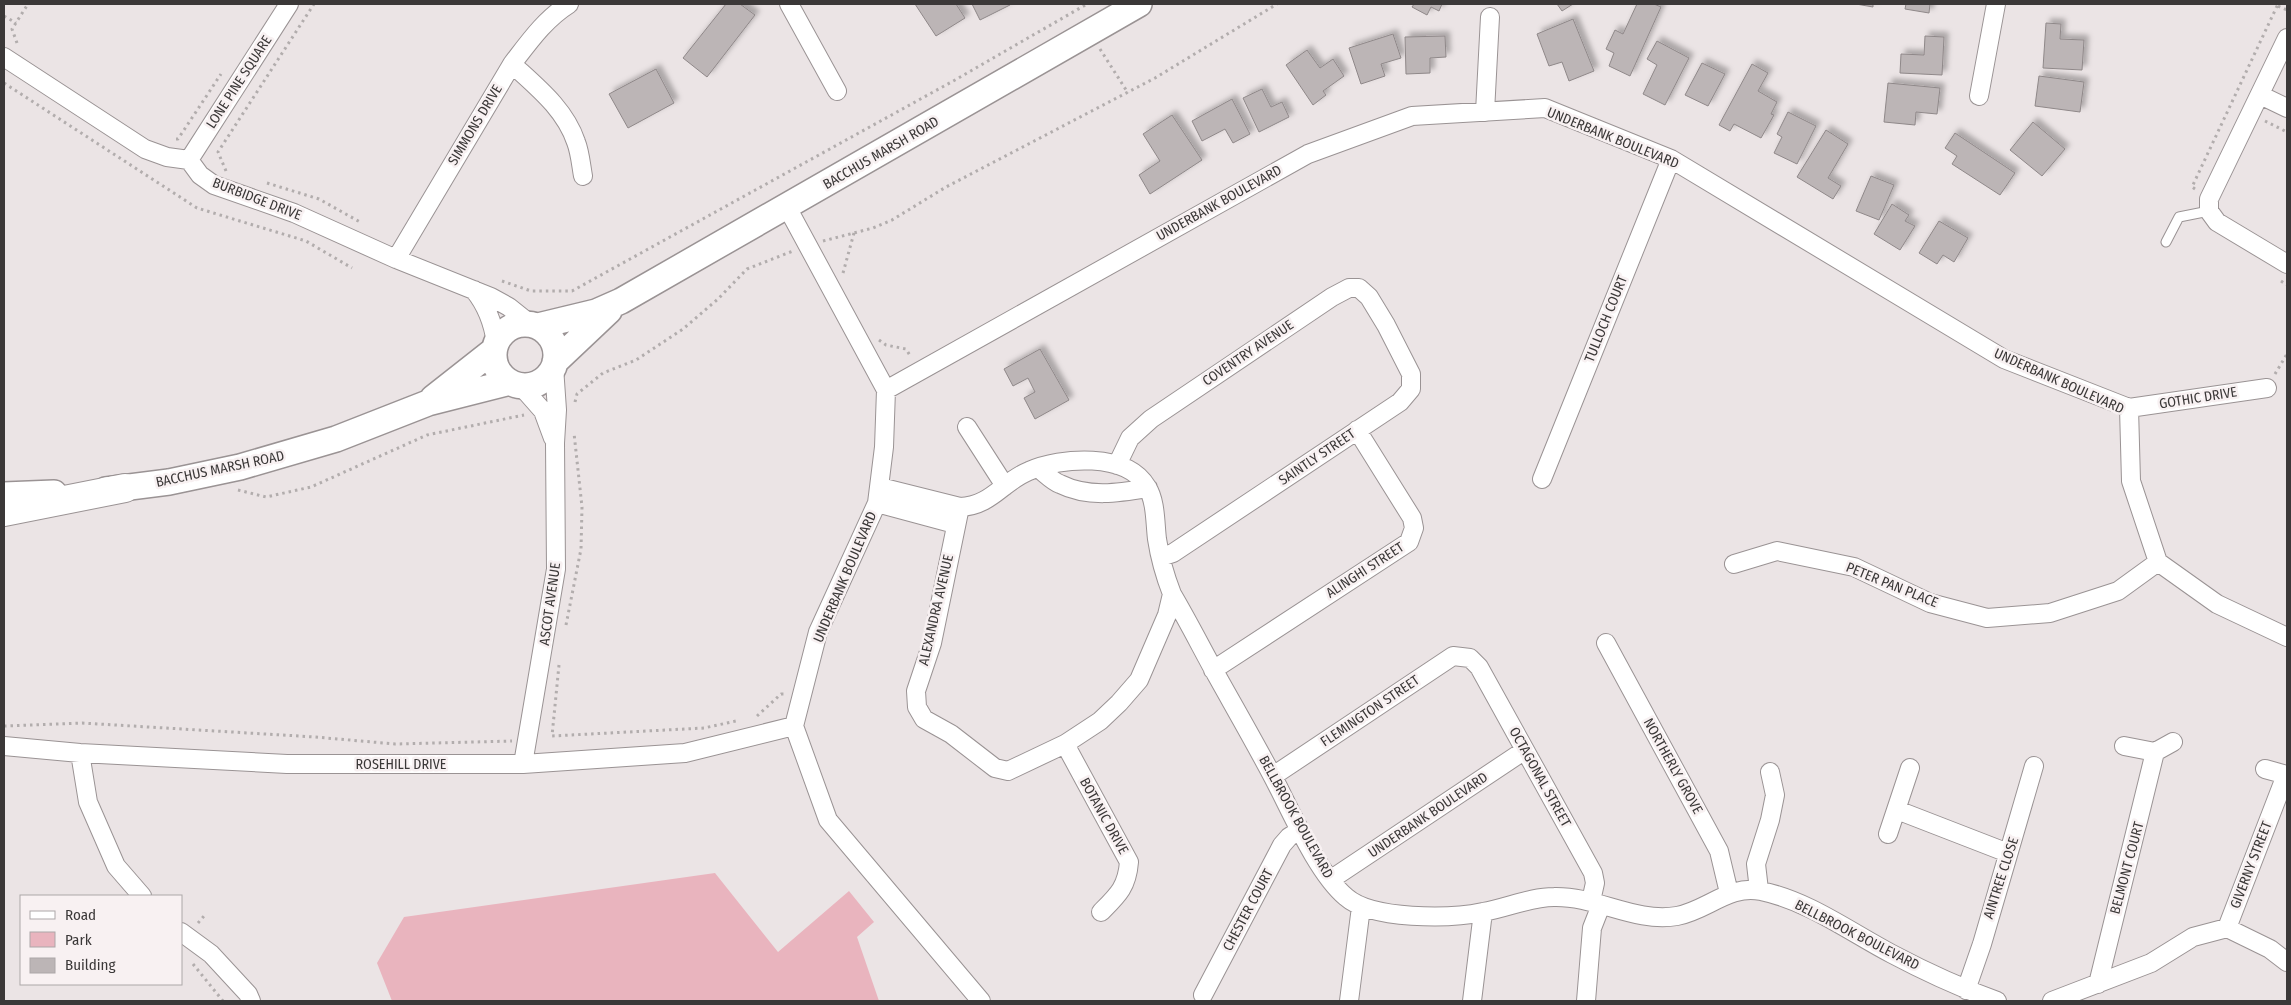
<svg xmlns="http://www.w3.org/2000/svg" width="2291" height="1005" font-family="'Fira Sans Condensed',sans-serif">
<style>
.green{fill:#e9b4be}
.building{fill:#bcb5b6;stroke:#8f8889;filter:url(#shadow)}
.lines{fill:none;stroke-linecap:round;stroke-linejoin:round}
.service-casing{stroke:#9a9394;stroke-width:11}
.minor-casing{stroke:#9a9394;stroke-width:20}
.secondary-casing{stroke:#9a9394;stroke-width:28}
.motorway-casing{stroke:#9a9394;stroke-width:30}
.path{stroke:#b2adad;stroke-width:3;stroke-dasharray:2.5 4;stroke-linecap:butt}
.service{stroke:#fff;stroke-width:9}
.minor{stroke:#fff;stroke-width:18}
.secondary{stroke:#fff;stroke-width:25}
.motorway{stroke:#fff;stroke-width:28}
.labels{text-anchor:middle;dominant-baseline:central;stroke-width:5;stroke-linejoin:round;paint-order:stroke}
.street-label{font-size:14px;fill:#3b3838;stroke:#f8f1f2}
</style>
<defs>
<filter id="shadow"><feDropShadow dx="4.5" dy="-4.5" stdDeviation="2.5" flood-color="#0004"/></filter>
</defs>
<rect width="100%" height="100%" fill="#ebe4e5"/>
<path class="green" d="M715 873 778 952 849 891 874 922 857 937 879 1001H392L377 963 404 917Z"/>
<path class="building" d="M726 4H740L755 15 707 77 683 58Z
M915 4H956L965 18 936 36Z
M972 4H1009L1010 5 980 20Z
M1414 4H1442L1439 11 1431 7 1427 15 1412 7Z
M1557 4H1573L1562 11Z
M1637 4H1654L1661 7 1630 76 1609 66 1614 53 1606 49 1615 30 1623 34Z
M1856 4H1873V7Z
M1906 4H1930L1929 13 1905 9Z
M1573 19 1594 71 1569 81 1562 62 1549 66 1537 34Z
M2046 23 2061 24 2060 39 2084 40 2082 70 2043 68Z
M1393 34 1401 58 1381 64 1385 76 1361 84 1349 48Z
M1445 36 1446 57 1430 58V73L1406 74 1405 37Z
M1925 36 1944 37 1942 75 1900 73 1901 54 1924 55Z
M1657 41 1689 58 1665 105 1643 94 1657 65 1647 59Z
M1307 50 1320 68 1333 59 1344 76 1323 91 1326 95 1313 105 1286 65Z
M1702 63 1725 74 1708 106 1685 95Z
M1752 64 1768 73 1758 91 1777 102 1771 114 1774 115 1761 138 1734 124 1730 131 1719 125Z
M656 69 674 103 628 128 609 94Z
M2039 76 2084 82 2080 112 2035 106Z
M1888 83 1940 88 1937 114 1916 112 1915 125 1884 122Z
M1262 89 1271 107 1282 102 1289 117 1259 132 1243 98Z
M1232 99 1250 134 1233 143 1225 129 1202 141 1192 121Z
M1788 112 1816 126 1797 164 1774 153 1782 137 1777 134Z
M1172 115 1202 160 1150 194 1139 175 1160 161 1143 134Z
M2033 122 2065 149 2042 176 2010 150Z
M1826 130 1848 144 1828 178 1841 186 1833 199 1797 177Z
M1955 133 2015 173 2000 195 1952 164 1957 156 1945 148Z
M1871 176 1894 185 1879 220 1856 211Z
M1892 204 1909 215 1905 221 1915 226 1900 250 1874 234Z
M1939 221 1968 238 1954 262 1943 255 1937 264 1919 253Z
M1040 349 1069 400 1035 419 1024 398 1035 392 1028 378 1013 386 1004 369Z"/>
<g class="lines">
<g class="service-casing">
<path id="service" d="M2166 242 2179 217 2209 211"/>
</g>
<g class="minor-casing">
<path id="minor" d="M789 4 837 91
M2287 38 2209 199V211L2217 222 2287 264
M4 57 145 149 167 157 189 160 200 175 214 185 294 213 396 259 491 297 509 307 529 323
M512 64C537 87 565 109 576 142 580 152 581 165 583 176
M2260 95 2287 108
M1979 96 1996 4
M1485 112 1490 17
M189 160 289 4
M787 207 886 390 884 447 877 503 818 632 794 726 828 820 981 1001
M396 259 512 64C529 42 545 19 569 4
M474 290C487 306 493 322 496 343
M521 386 543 411 553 438
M886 390 1308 154 1412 116 1545 108 1671 159 2004 359 2129 408 2131 481 2158 562 2217 604 2287 637
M2129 408 2267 388
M967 427 1005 486
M1117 465 1130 438 1151 419 1332 297 1349 288H1359L1369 297 1386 325 1411 374V389L1400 402 1173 553 1161 557
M1038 468C1045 473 1052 481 1060 484 1088 498 1119 493 1148 488
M1542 479 1671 159
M880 487 960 507C991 506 1002 482 1029 471 1061 457 1127 452 1147 487 1156 501 1155 523 1157 539 1160 559 1165 576 1172 594 1188 621 1202 649 1217 676 1236 710 1255 743 1273 777 1291 811 1317 873 1346 897 1372 920 1450 919 1483 912 1507 908 1530 897 1554 897 1597 896 1634 923 1677 916 1706 911 1730 884 1761 891 1809 901 1850 932 1892 954 1926 972 1961 988 1997 1001
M877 503 955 524
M960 507 932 643 916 691 917 707 924 719 951 734 995 768 1008 771 1065 744 1100 721 1119 703 1139 680 1167 615 1172 594
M1734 564 1777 551 1854 567 1930 603 1987 618 2050 613 2118 591 2158 562
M1606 643 1719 851 1729 893
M1213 670 1409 542 1414 528 1412 518 1357 430
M1065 744 1129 862C1127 887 1118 895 1101 912
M4 746 80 753 287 764H523L685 753 794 726
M2124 746 2155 752 2173 742
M80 753 88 802 116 866 142 896
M523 764 556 569 555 443 557 410 554 367
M2265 769 2287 775
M1273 776 1453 656 1470 658 1479 667 1593 873 1595 883 1591 901
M1897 810 2008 853
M1888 834 1910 768
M1330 880 1525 750
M1759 890 1756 864 1770 820 1775 795 1770 772
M2227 928 2286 775
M181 932 211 954 248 994 251 1001
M2098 984 2155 752
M1966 990 1982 944 2034 766
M1203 995 1282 845 1289 837 1300 830
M1349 1001 1361 907
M1472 1001 1483 912
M1586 1001 1592 928 1601 905
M2052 1001 2151 963 2193 937 2227 928 2270 949 2287 962"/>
</g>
<g class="secondary-casing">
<path id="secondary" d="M494 355a31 31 0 1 1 62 0a31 31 0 1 1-62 0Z
M538 326 596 312 621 301 1139 4
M555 362 609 311
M433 398 494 350
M106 490 169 482 240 467 336 439 428 403 510 382
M4 495 54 493"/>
</g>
<g class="motorway-casing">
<path id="motorway" d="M4 512 125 488"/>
</g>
<path class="path" d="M2278 6 2287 10
M4 16 16 23
M17 43 12 29 28 4
M1100 49 1128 93
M4 83 197 208 306 241 352 268
M2265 121 2287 132
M176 139H178L221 74
M226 171 218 152 314 4
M267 183 319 199 360 222
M2195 189 2192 187 2278 4
M823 241 873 228 892 220 946 187 1155 78 1277 4
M843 273 854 233
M502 281 531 291H572L955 80 1087 4
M2281 281 2287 285
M879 340 886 345 906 349 911 357
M2275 374 2287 354
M575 402 577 394 603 373 636 360 683 329 718 299 747 269 793 251
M238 490 266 497 311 487 427 435 524 415
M566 625 581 549 582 507 574 433
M559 665 552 736 704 728 736 721
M757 716 781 694H784
M4 726 82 723 315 737 395 744 512 741
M198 923 204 916
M193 964 223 1001"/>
<use href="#service" class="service"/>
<use href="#minor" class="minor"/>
<use href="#secondary" class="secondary"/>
<use href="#motorway" class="motorway"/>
</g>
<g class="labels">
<g class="street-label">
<text transform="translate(239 82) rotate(-57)">LONE PINE SQUARE</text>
<text transform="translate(475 125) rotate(-59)">SIMMONS DRIVE</text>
<text transform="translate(1613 138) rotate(22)">UNDERBANK BOULEVARD</text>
<text transform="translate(881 153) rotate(-30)">BACCHUS MARSH ROAD</text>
<text transform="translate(257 199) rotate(21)">BURBIDGE DRIVE</text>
<text transform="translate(1219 203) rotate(-29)">UNDERBANK BOULEVARD</text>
<text transform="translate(1606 319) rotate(-68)">TULLOCH COURT</text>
<text transform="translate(1248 353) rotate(-34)">COVENTRY AVENUE</text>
<text transform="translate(2059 381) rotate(24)">UNDERBANK BOULEVARD</text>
<text transform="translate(2198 398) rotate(-9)">GOTHIC DRIVE</text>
<text transform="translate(1317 457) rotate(-34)">SAINTLY STREET</text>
<text transform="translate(220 469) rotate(-12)">BACCHUS MARSH ROAD</text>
<text transform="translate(1365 570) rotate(-33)">ALINGHI STREET</text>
<text transform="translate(845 577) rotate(-67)">UNDERBANK BOULEVARD</text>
<text transform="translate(1892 585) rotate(22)">PETER PAN PLACE</text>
<text transform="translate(550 604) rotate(-82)">ASCOT AVENUE</text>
<text transform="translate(936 610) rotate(-77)">ALEXANDRA AVENUE</text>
<text transform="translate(1370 711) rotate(-34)">FLEMINGTON STREET</text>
<text x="401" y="764">ROSEHILL DRIVE</text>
<text transform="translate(1673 766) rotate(61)">NORTHERLY GROVE</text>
<text transform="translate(1540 777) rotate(61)">OCTAGONAL STREET</text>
<text transform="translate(1428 815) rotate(-34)">UNDERBANK BOULEVARD</text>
<text transform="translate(1104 816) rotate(61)">BOTANIC DRIVE</text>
<text transform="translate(1296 817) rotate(61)">BELLBROOK BOULEVARD</text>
<text transform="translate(2251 865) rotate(-69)">GIVERNY STREET</text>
<text transform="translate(2127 868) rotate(-75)">BELMONT COURT</text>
<text transform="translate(2001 878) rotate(-72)">AINTREE CLOSE</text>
<text transform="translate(1248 910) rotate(-62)">CHESTER COURT</text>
<text transform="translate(1857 935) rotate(27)">BELLBROOK BOULEVARD</text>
</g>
</g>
<rect width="2291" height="1005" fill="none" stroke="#3b3838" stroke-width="10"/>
<rect x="20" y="895" width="162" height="90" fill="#f8f1f2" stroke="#aca7a8"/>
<rect x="30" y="911" width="25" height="8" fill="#ffffff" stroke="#aca7a8"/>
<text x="65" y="920" font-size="15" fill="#3b3838">Road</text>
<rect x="30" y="932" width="25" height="15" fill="#e9b4be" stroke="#aca7a8"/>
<text x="65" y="945" font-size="15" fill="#3b3838">Park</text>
<rect x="30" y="958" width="25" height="15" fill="#bcb5b6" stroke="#aca7a8"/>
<text x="65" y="970" font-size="15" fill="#3b3838">Building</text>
</svg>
